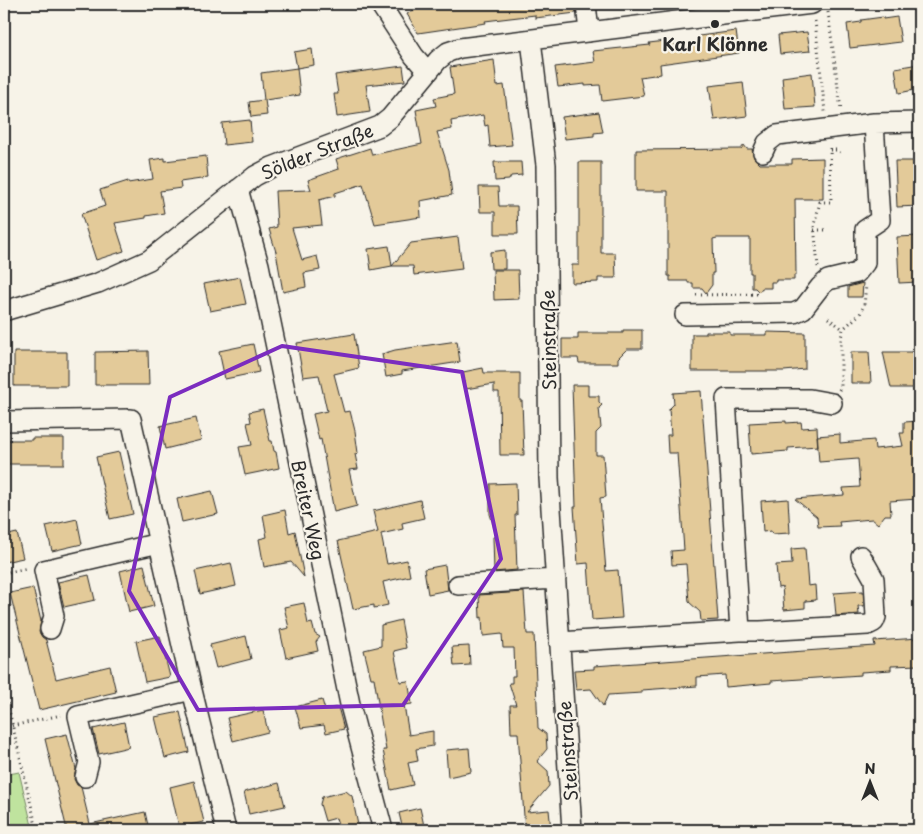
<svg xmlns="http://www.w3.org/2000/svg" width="923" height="834" font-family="'Playpen Sans',sans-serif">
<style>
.green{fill:#bfe39e;stroke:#758764}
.building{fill:#e3ca99;stroke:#2b2b2b}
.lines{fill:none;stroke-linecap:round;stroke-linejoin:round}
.minor-casing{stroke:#2b2b2b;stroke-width:22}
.path{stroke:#2b2b2b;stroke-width:3;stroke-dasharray:1 4;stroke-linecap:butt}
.minor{stroke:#f7f3e8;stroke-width:19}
.marked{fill:none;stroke:#7b2cbf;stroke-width:4;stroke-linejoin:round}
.poi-dot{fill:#2b2b2b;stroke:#f7f3e8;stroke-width:2}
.labels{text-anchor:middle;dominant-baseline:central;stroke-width:4.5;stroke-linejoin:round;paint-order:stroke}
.poi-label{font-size:18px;font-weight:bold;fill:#2b2b2b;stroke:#f7f3e8}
.street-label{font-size:18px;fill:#2b2b2b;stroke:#f7f3e8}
</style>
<rect width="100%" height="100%" fill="#f7f3e8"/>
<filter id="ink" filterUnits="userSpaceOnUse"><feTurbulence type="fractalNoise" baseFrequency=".02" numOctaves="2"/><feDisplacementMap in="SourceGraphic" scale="10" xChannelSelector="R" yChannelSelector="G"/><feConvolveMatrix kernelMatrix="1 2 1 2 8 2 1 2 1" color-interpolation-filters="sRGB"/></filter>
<g filter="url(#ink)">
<path class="green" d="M19 772 33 830H4V775Z"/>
<path class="building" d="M424 4H575L576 13 535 18V15L485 21 486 23 418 33 407 14Z
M883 17V19L897 17 901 42 850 48 847 24 861 22V20Z
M736 31 739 53 660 64 661 74 640 77 644 96 602 101 600 85 585 86V84L558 87 555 67 595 62 593 51 650 45 649 43 674 40 675 46 700 42 699 36Z
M807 32 810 51 780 54 778 35Z
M312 49 314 65 297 68 294 52Z
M494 60 497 86 504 85 512 145 490 147 488 125 485 126 483 115 451 121 452 129 437 132 449 170 452 195 420 201 421 217 375 224 363 184 335 193V196L319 200 322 225 292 228 302 260 317 256 320 270 304 273 306 287 283 292 276 252 269 229 277 227 275 191 311 190 308 180 339 169 336 159 370 148 372 155 422 144 416 110 436 106 434 98 454 94 450 67Z
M919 64V89L899 93 895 68Z
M403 66 405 81 366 85 370 112 337 117 334 94H338L335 75Z
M297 68 300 95 265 100 267 115 251 117 249 102 264 100 261 73Z
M812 73 815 107 785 109 782 77Z
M743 82 747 116 714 120 709 86Z
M599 112 603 132 594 133V136L565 139 562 117Z
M250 120 252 142 224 145 222 123Z
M744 145 747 149H752L754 158 760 164H792V159L823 158V199H795L796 275H794V280H776V282H771V288H762L759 292 755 288H752V273H750V238H717L713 239 714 273H712V285L706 293 702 288H693V283H688V281H670V276H668V191H636V150L741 149Z
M206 156 208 178 180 182 181 188 160 191 164 213 146 216V218L115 223 124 251 96 260 81 214 105 206 100 190 128 181V183L153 179 150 160 165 158V161Z
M895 161H919V206L897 207Z
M494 162H521L522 175 511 176 509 180 495 181Z
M579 162H601V253H615L616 278H598V282L572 283V265H579Z
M479 187H498L499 206H517L518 234H495V212H480Z
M919 236V282L899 283 897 237Z
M458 237 462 269 414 275 413 266H392L371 270 368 249 389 246 392 266 411 243Z
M505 250V269H491L490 252Z
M493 270H518L519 299 494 300Z
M240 277 246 304 210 311 204 284Z
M863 283 862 297H848V287Z
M623 330H642V349H627L618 358V363H579L578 358H562V339H578V333H623Z
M706 332H730V335H767V332L805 333V369L784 371H692V334H706Z
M354 334 359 368 334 374 344 412 350 411 355 431 358 453 355 454 358 469 349 470 357 506 334 512 321 439 319 440 313 414 327 411 319 375 303 377 297 343Z
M457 341 460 362 402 371V374L386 377 382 354 395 350Z
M253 344 259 372 225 379 219 351Z
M148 351 149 385H95V352Z
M14 352H67V386H14Z
M851 352H869L871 383H851Z
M883 352H919V388H891Z
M483 368 484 373H520V401H522L524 455H500L499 392H494V384L466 389 463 372Z
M572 385H588V396H599V402L602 405 599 408 601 428 596 433V455H603L606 497 600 498 606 571 618 570 622 618 592 620 588 563 578 564 574 507H576Z
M701 391 718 620 701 621 700 612 689 602 686 564 672 565 671 551 684 550 677 453H668L667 435H671L669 409 674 404 673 393Z
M263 409 270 441H272L274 451 276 452 279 468 245 475 239 447 252 445 247 423 251 422 249 412Z
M196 418 201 440 165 449 160 426Z
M786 421V423L801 422 802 428 817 427 818 446 788 448V451L751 454 749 423Z
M919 421V466L915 467 917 499 890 501 891 515H885L878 524 872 519 839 522 840 526 818 527 817 517 795 499 844 495 843 488 860 487 858 459 819 462 817 436 840 434V443L874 440 875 449 903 446 900 433H904V422Z
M32 438H64V464H4V440H32Z
M119 452 133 514 110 519 96 457Z
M516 483 517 515H515L517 570 494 572 493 537 497 536 490 514V484Z
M212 491 218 514 182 522 177 499Z
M788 499 790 533 772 534 771 531 763 532 761 501Z
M420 500 424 518 402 523 403 529 381 534 387 564 407 560 410 576 383 582 388 605 374 608V605L353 609 338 541 378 532 373 511Z
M285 510 289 533 295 531 304 577 291 562 264 567 259 539 267 537 263 515Z
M77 519 82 544 52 551 46 526Z
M17 533 23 558 4 562V536Z
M805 548 808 586 815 585 816 600 805 601V608L784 610 782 587 778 588 776 565 792 564 791 549Z
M231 563 236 586 200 594 195 571Z
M144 565 154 606 129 612 120 571Z
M445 565 448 590 428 594 424 569Z
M89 575 95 600 64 607 58 582Z
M33 588 41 621 39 632 42 637 46 640 56 679 110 666 116 692 39 710 10 593Z
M863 591 864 606H858L859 614 836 616 834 593Z
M524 592 527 634H534L538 728 546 734 547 749 537 761 548 771 549 786 527 812 549 810 551 830H525L518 733H511L510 705H516L509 683H512V676H515L514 648H503L502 634 483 636 482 617 480 618 479 595Z
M304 603 308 624 312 623 315 634 320 637 316 642 318 651 286 658 280 630 289 628 284 607Z
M401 620 406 648 394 651 400 682 408 681 412 704 404 705 409 735 433 731V746L416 749 418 761 408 763 413 785 391 790 383 750H386L374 678H371L364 650 381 646V625Z
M160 636 170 677 145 682 136 641Z
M246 636 251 659 216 668 210 645Z
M919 638V665L891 666V670L861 672V675L771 681V683L726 687 725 675 697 677V686L642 690V693L608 695 603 706 591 689 576 690 574 670 594 669V666L875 646 874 641Z
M469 646 470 665 454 666 452 647Z
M322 700 325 710 338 707 344 729 326 733 324 725 301 728 295 707Z
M263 710 268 732 233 741 227 718Z
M180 712 189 752 165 758 155 717Z
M124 722 129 747 99 754 93 729Z
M67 734 76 769 74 779 77 785 81 787 90 824 145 812 149 830H67L45 739Z
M469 748 471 772 448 777 446 750Z
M194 781 204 822 179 827 170 787Z
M279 783 285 806 249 814 244 792Z
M346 791 352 796 359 830H340L336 818 325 821 320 804 322 797Z
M420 808 425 830H403L399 813Z"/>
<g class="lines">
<g class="minor-casing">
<path id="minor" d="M380 4 414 56 428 72
M586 4 589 32
M531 40 546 165 549 478 572 830
M763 152 767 143 777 135 874 123
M238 189 259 265 351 709 383 830
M4 311 98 283 149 260 255 176 272 167 380 126 390 118 438 60 448 52 460 48 812 4
M685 315 794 313 803 309 820 287 828 280 857 273 865 263V230L880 220 874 123 919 122
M4 421 131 419 192 690 226 830
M458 585 556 579
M50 629 54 616 44 570 159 543
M740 631 726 399H810L832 403
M559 642 740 631H760L868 625 874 622 876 617 874 579 861 556
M85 777 89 762 78 716 192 690"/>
</g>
<path class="path" d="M828 12 841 110
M815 21 825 112
M830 150H837L840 152
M814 230H826
M818 267 814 225 820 202H831L830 145
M696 295 759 294
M828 318 843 329
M839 390 841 387V338L843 329 860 314 864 305 866 285
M4 573 28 568
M4 689 37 830
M12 726 61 715"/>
<use href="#minor" class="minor"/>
</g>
</g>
<path class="marked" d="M282 346 462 372 501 559 403 705 198 710 129 591 170 397Z"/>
<circle class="poi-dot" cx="715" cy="24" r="5"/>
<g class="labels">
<g class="poi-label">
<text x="715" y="43">Karl Klönne</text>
</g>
<g class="street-label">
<text transform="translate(317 151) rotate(-22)">Sölder Straße</text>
<text transform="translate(548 340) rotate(-91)">Steinstraße</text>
<text transform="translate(309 510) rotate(78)">Breiter Weg</text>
<text transform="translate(567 751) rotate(-94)">Steinstraße</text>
</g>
</g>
<rect width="923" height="834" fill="none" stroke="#f7f3e8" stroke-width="20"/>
<rect x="10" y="10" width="903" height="814" fill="none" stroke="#2b2b2b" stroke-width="2" filter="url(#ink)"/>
<g transform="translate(870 782)" stroke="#f7f3e8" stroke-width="4" paint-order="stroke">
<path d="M0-4L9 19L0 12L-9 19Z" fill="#2b2b2b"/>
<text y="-8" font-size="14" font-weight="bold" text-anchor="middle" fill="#2b2b2b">N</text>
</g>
</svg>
